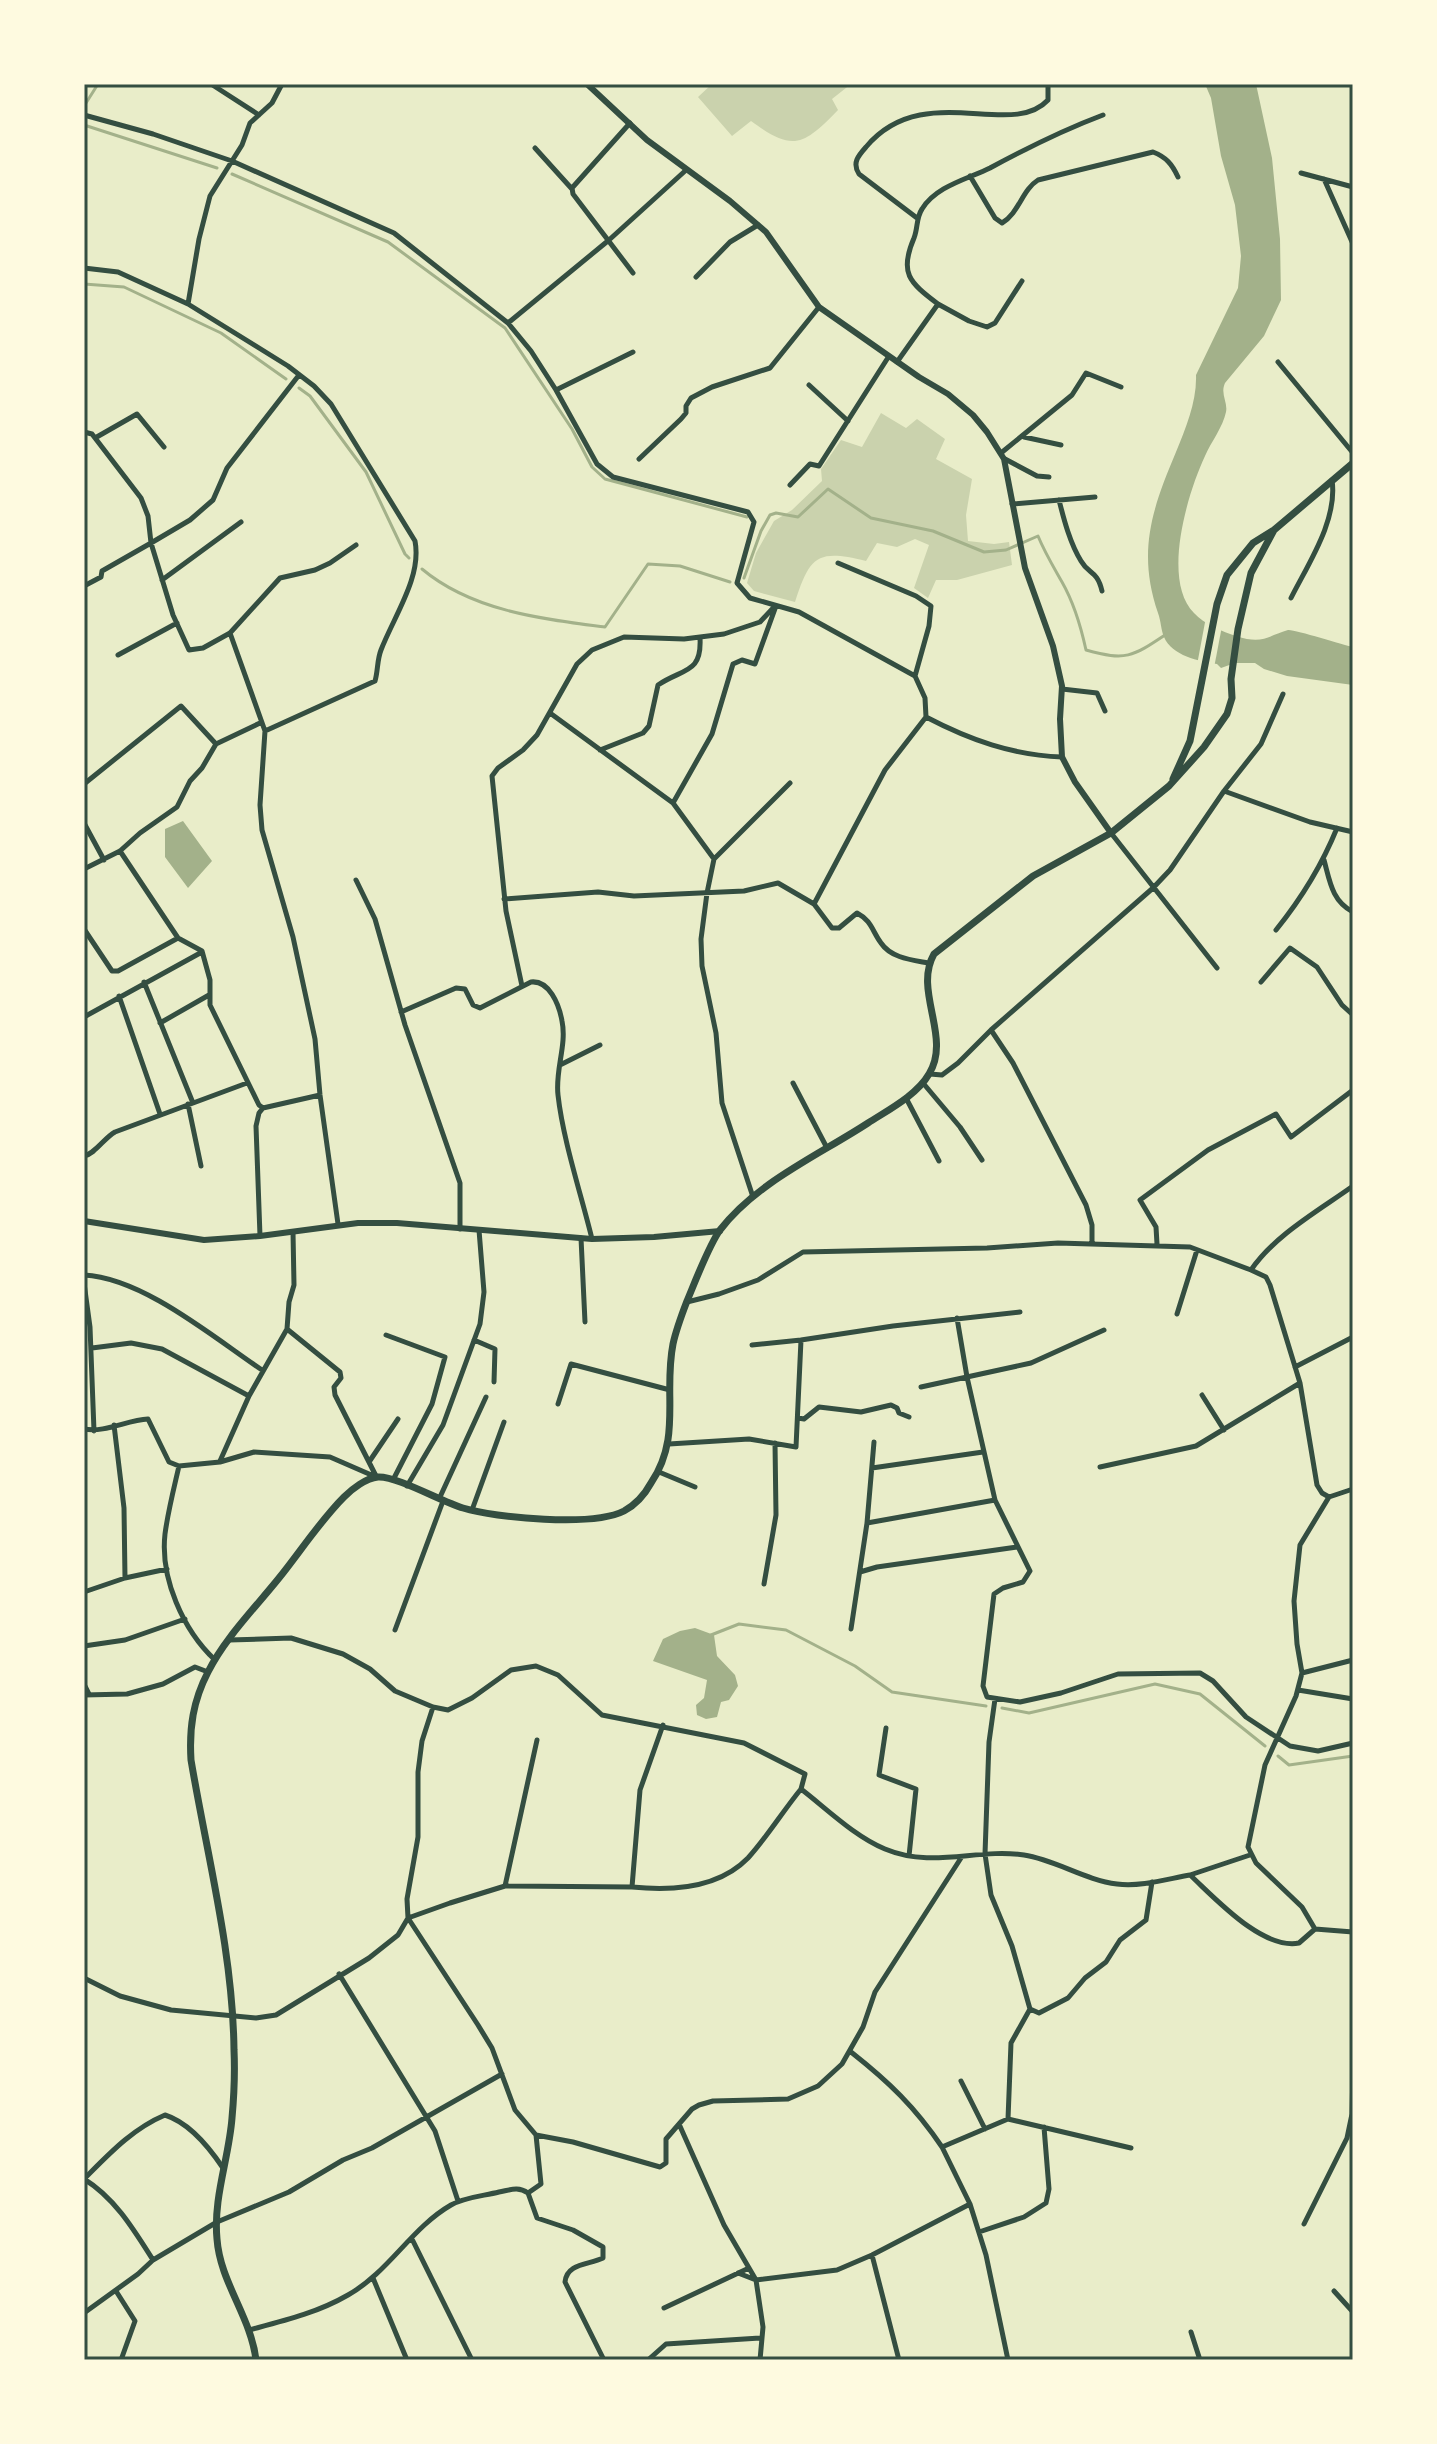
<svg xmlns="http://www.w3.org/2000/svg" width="1437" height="2444" font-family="'Exo 2',sans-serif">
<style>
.green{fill:#cad2ad}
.water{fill:#a3b18a}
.pier{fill:#e9edc9}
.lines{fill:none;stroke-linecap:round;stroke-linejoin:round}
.stream{stroke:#a3b18a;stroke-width:3}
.minor{stroke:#344e41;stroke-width:5}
.tertiary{stroke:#344e41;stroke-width:6}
.secondary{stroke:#344e41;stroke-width:7}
.neatline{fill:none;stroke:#344e41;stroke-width:3}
</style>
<rect width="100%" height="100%" fill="#e9edc9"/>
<path class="green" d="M712 84H851L832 99 838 110C803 146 793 152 751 121L732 136 698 97Z
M881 413 906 428 917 419 945 439 936 459 972 479 966 515 968 541 994 544 1009 542 1012 565 957 580H936L928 598 914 588 929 545 915 539 897 547 877 543 866 561C817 549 810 556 795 602L754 591 747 583 756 553 774 521 792 510 822 481 821 469 841 440 862 447Z"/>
<path class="water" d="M1205 84H1256L1272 158 1280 239 1281 300 1264 336 1225 383C1220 394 1228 402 1226 412 1223 427 1211 442 1205 456 1188 492 1161 580 1194 613 1204 624 1223 632 1236 636 1263 645 1267 636 1288 630 1294 629 1343 645 1353 647V685L1287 676 1264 669 1255 663H1235L1221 668 1217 664C1199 661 1172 656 1164 637 1161 630 1161 621 1158 613 1137 552 1152 509 1176 452 1186 428 1197 401 1196 375L1238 288 1241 256 1235 205 1221 156 1211 98Z
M183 821 212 861 188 888 165 857V829Z
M695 1628 714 1635 717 1656 735 1675 738 1686 729 1700 721 1702 717 1717 706 1719 697 1715 696 1705 704 1698 707 1680 653 1661 663 1639 680 1631Z"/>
<path class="pier" d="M1206 617 1222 626 1214 668 1197 665Z"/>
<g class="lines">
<path class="stream" d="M86 103 98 84
M84 125 217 168
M232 174 388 242 505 328 572 429 592 467 605 479 747 517
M84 284 124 287 221 333 286 379
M299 388 310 396 366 472 405 554 409 558
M422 569C472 611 542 619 605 627L648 564 680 566 730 582
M744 578 761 531 770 515 776 513 798 517 828 489 871 518 933 531 984 552 1006 550 1038 536C1045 553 1053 566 1062 582 1074 603 1081 627 1086 650 1126 661 1132 657 1165 635
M711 1635 739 1624 786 1630 855 1666 892 1692 986 1706
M1002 1708 1029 1713 1155 1684 1200 1694 1265 1746
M1278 1756 1289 1765 1353 1756"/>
<path class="minor" d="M211 84 259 115
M84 115 153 134 232 161 394 233 508 323 531 351 556 390 597 464 613 477 748 512 754 522 737 583 750 598 799 612 915 676 925 698 926 717C970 740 1012 755 1062 757
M630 123 572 188 573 194 633 273
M535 148 572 189
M1301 173 1353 187
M970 176 995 218 1002 223C1019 213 1022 190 1038 180L1153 152C1166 157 1172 164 1178 177
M1324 179 1353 244
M917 218 859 174C852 163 858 156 866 147 923 79 1011 140 1048 100V84
M84 268 118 272 188 304 288 366 314 386 331 404 415 541C422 577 394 616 381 650 377 660 378 671 375 681L265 731
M696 277 730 242 758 225
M188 304 199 239 210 196 242 145 250 123 272 103 282 84
M938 304 969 321 987 327 995 323 1022 281
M508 323 609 240 685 171
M897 362 938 304C909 282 899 273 914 238 918 228 916 218 922 209 936 186 968 179 990 168 1027 148 1063 130 1103 115
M1278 362 1353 453
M809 385 848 421
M556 390 633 352
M84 432 92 434 141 498 148 516 151 543 190 520 213 500 227 468 299 375
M1024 437 1061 445
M95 438 137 414 164 447
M1001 453 1072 395 1086 373 1121 387
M639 459 681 419 686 413V406L691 398 712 387 770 368 819 307
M1005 459 1037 476 1049 477
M790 485 810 464 819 466 889 356
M1059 500C1064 520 1070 543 1081 561 1089 575 1097 570 1102 591
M1012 504 1095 497
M838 563 916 596 931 606 929 626 915 676
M162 580 241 522
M84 586 101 577 102 571 151 543 173 615 189 650 203 648 230 633
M1291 598C1308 564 1338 520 1332 480
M118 655 177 623
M1062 689 1097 693 1105 711
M550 713 673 803 714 859
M600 750 643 733 649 726 658 685C683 668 702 674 700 638
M84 784 181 706 216 744 260 723
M1224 791 1261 744 1283 694
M673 803 712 734 733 664 742 660 755 664 776 606
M84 823 104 860
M1111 833 1217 968
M120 851 178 938 202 951 210 980V1005L259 1105 263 1108 320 1095
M1324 860C1330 882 1332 901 1353 912
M84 869 120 851 140 833 177 807 190 781 202 768 216 744
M356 880 375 919 405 1025 460 1183V1229
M504 899 598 892 634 896 744 891 778 883 814 904 832 928H839L857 913C872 921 872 931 881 943 891 958 912 960 928 963
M814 904 885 770 926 717
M84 929 112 971H118L178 938
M1276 930C1301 899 1322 865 1337 828
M144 982 193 1103
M1261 982 1290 948 1317 967 1342 1005 1353 1015
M522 986 506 911 492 776 498 768 523 750 537 735 577 664 592 650 624 637 684 639 724 634 760 622 775 606
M119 996 160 1114
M401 1012 456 988 465 989 473 1005 480 1008 531 982C549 980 559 1004 562 1021 567 1045 555 1070 558 1095 563 1140 581 1194 592 1239
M84 1017 202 952
M160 1023 209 995
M991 1030 1013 1063 1086 1205 1092 1225V1244
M560 1065 600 1045
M930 1074 942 1075 958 1063 991 1030 1153 888 1170 870 1224 791 1310 822 1353 832
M793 1083 827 1148
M923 1083 960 1127 982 1160
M906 1098 939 1161
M188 1104 201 1166
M84 1156C95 1154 104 1138 115 1132L247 1083
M753 1197 722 1103 716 1033 702 966 701 939 707 893 714 859 790 783
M338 1224 320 1095 315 1039 293 937 262 830 260 805 265 731 230 633 280 578 315 570 330 563 356 545
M260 1236 256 1126 259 1113 263 1108
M581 1238 585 1322
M1157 1244 1156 1227 1140 1200 1208 1150 1276 1114 1291 1137 1353 1090
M1251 1270C1275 1235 1318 1211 1353 1186
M84 1275C143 1278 213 1337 262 1370
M84 1283 90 1327 94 1431
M687 1302 719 1294 758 1280 803 1252 987 1248 1058 1243 1190 1247 1251 1270 1266 1277 1270 1285 1300 1383 1317 1485 1322 1493 1329 1497
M1177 1314 1197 1250
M957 1318 967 1377 995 1500 1030 1571 1023 1582 1003 1588 994 1594 983 1686 987 1697 1020 1702 1061 1693 1118 1674 1200 1673 1213 1681 1246 1717 1290 1746 1318 1751 1353 1743
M287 1329 340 1372 341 1378 334 1387 335 1395 376 1476
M386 1335 445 1357 432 1404 393 1480
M474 1340 495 1349 494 1382
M752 1345 801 1340
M92 1348 131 1343 162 1349 249 1396
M1295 1367 1353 1337
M921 1387 1031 1363 1104 1330
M1202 1395 1224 1430
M558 1404 571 1364 670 1390
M798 1418 804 1419 819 1407 861 1412 891 1405 897 1408 899 1413 909 1417
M114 1425 124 1508 125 1578
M84 1429C105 1433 127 1420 148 1419L169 1462 179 1466 220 1462 254 1452 330 1457 376 1477
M669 1444 749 1439 796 1447 801 1340 893 1326 1020 1312
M220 1461 249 1396 287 1329 289 1302 294 1285 293 1232
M369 1462 398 1419
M179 1466C174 1488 168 1511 165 1534 160 1578 183 1630 215 1660
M1100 1467 1196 1446 1300 1383
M872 1468 983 1452
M659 1472 695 1487
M407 1486 443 1425 480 1324 484 1292 479 1230
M440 1497 486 1397
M472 1510 504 1422
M867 1523 995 1500
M860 1572 877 1567 1017 1547
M764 1584 776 1515 775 1443
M84 1592 125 1578 167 1569
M851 1629 867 1523 874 1442
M395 1630 443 1501
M229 1640 291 1638 343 1654 370 1669 395 1691 433 1707 448 1710 472 1698 511 1670 536 1666 558 1675 602 1715 744 1743 805 1774 801 1789C827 1809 854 1836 885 1849 933 1869 976 1848 1024 1855 1056 1860 1085 1880 1117 1884 1141 1887 1167 1879 1190 1875 1215 1898 1262 1950 1299 1943L1315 1929 1353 1932
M84 1646 125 1640 185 1619
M1302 1673 1353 1660
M84 1684 89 1694
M1298 1690 1353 1699
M84 1695 127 1694 163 1684 195 1667 208 1672
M433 1707 422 1741 418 1772V1837L407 1899 408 1918 478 2025 492 2048 515 2110 536 2135 573 2142 660 2167 666 2163V2139L692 2109 699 2105 713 2101 788 2099 818 2086 842 2064 863 2027 875 1992 961 1858
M886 1728 879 1775 916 1789 909 1856
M1190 1875 1250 1855
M505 1886 537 1740
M632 1887C671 1891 719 1888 748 1858 767 1837 783 1811 801 1789
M1315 1929 1302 1907 1256 1863 1248 1847 1265 1765 1296 1696 1302 1673 1297 1644 1294 1601 1300 1545 1329 1497 1353 1489
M339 1974 435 2131 458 2201
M84 1978 120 1996 171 2010 256 2018 276 2015 369 1958 398 1935 408 1918 450 1903 505 1886 632 1887 640 1790 663 1725
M1030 2009 1039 2013 1068 1998 1085 1978 1106 1962 1120 1940 1146 1920 1152 1882
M851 2052C889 2082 915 2107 942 2147
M961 2081 985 2129
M1008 2119 1131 2148
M679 2124 724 2225 756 2280 763 2327 760 2360
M84 2179C109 2154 132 2129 165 2115 190 2123 209 2147 223 2168
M84 2179C115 2198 134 2230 153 2260
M528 2193 541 2184 536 2135
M970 2204 942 2147 1008 2119 1011 2043 1030 2009 1012 1946 991 1895 985 1854 989 1742 995 1699
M1304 2224 1347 2138 1352 2114 1353 2070
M979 2232 1024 2217 1046 2203 1049 2189 1044 2127
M412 2239 472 2360
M872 2255 899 2360
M738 2273 756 2280 837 2270 872 2255 970 2204 986 2255 1008 2360
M373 2278 407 2360
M116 2291 135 2321 121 2360
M1334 2291 1353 2312
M664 2308 749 2268
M84 2313 138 2274 153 2260 217 2222 289 2192 343 2160 372 2148 502 2074
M249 2330C283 2321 317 2313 348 2295 389 2272 411 2228 451 2205 465 2197 483 2196 499 2192 510 2190 518 2186 528 2193L537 2218 573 2230 603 2247V2258C589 2265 567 2263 565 2282L604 2360
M1191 2332 1200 2360
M648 2360 666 2344 760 2338"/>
<path class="tertiary" d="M587 84 647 140 730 201 766 232 819 307 919 377 948 394 973 415 987 432 1004 459 1025 568 1053 646 1062 686 1060 719 1062 757 1075 782 1111 833
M84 1221 204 1240 260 1236 358 1223H397L592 1239 654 1237 720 1231"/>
<path class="secondary" d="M1173 779 1190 741 1217 604 1227 575 1253 543 1274 530 1353 463
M256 2360C251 2317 220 2282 217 2239 213 2198 229 2158 232 2118 234 2096 235 2072 234 2050 233 1953 207 1855 191 1760 189 1728 193 1701 208 1672 225 1638 255 1608 279 1578 300 1552 320 1521 344 1497 352 1489 366 1478 378 1477 397 1476 442 1502 463 1508 496 1518 593 1527 624 1511 635 1505 645 1494 651 1483 682 1437 663 1394 673 1344 676 1330 682 1314 687 1301 695 1282 709 1245 720 1230 757 1182 819 1155 868 1123 888 1110 917 1095 929 1074 952 1037 913 991 934 954L1033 876 1111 833 1169 786 1204 747 1227 714 1232 698 1231 679 1238 629 1251 573 1274 530"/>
</g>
<rect width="1437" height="2444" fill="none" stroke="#fefae0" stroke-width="172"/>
<rect x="86" y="86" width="1265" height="2272" class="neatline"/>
</svg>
